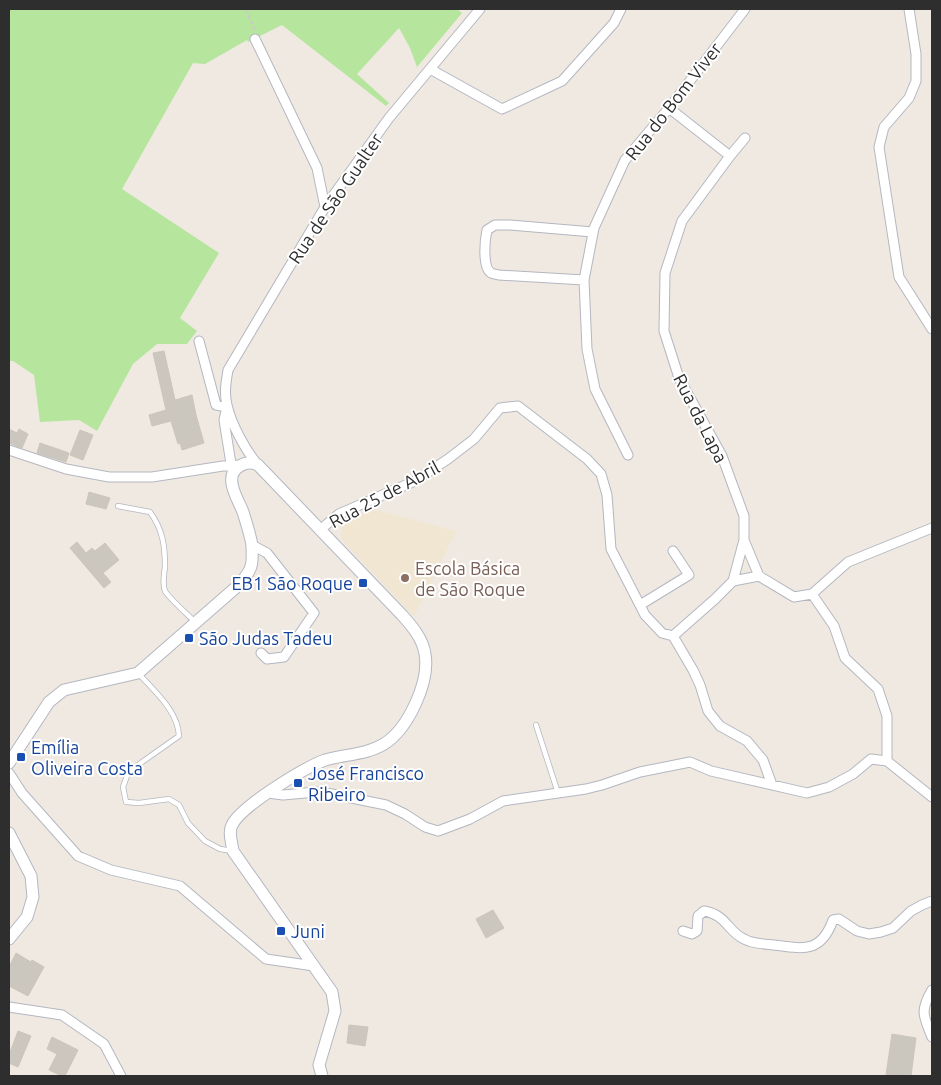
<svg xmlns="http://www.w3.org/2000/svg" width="941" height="1085" font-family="Ubuntu,sans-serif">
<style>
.education{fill:#f0e6d1}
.green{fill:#b6e59e}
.building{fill:#cbc7bf;stroke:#cbc5ba}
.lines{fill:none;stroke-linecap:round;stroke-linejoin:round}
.lane-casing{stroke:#b4b7c1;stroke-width:6}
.street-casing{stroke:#b4b7c1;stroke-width:11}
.secondary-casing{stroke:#b4b7c1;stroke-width:13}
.path{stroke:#c9c9c9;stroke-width:2;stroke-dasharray:4 2.5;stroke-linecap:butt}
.lane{stroke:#fff;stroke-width:4.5}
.street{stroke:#fff;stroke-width:9}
.secondary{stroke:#fff;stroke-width:11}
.education-dot{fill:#8d6e63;stroke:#fff;stroke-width:2}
.transit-dot{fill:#1a4fb4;stroke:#fff;stroke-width:2}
.labels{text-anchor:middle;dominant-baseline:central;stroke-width:4;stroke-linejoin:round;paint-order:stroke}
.street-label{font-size:18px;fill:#2e2e2e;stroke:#fff}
.education-label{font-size:18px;fill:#785e54;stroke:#fff;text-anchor:start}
.transit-label{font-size:18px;fill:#164399;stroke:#fff;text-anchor:start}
</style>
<rect width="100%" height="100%" fill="#efe9e1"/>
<path class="education" d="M376 510 456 531 414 616 343 541 341 536V530L345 523 350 518 365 511Z"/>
<path class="green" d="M9 9H457L462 13 417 67 410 48 399 28 357 74 389 103 386 106 282 25 248 42 247 40 205 64 193 63 122 189 219 253 180 318 197 331 187 344H157L133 364 97 431 79 420 40 422 34 375 13 361H9Z"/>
<path class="building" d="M164 351 175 400 192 395 196 415 204 443 182 450 180 443 178 444 171 421 152 426 149 415 166 410 153 353Z
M9 429 17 433 19 429 28 434 22 448 9 443Z
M80 430 93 435 83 460 70 455Z
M40 443 69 453 66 462 37 453Z
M89 492 110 498 106 509 86 504Z
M77 542 86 553 92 548 95 551 105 543 119 560 103 573 111 582 104 588 70 548Z
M493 910 504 928 486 938 476 919Z
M16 953 31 962 32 960 44 967 28 996 9 986V967Z
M349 1025 368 1027 365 1046 347 1043Z
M18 1031 31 1036 18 1067 9 1063V1055Z
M892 1034 916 1038 911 1076H896L886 1075Z
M52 1037 78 1050 65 1076H62L49 1070 57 1054 47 1049Z"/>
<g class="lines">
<g class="lane-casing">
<path id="lane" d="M118 506 150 512C163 530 165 546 165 567 164 575 162 584 165 591 168 597 189 616 195 622
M139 674C155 692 178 711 179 736L142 762 128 773 123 787 126 802 139 803 169 799 179 805 188 823 205 841 220 849 233 851
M536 725 558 793"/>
</g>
<g class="street-casing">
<path id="street" d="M909 9 916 54V81L909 98 884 127 879 147 899 277 932 329
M255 39 317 168 325 207
M430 69 502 109 562 81 614 23 621 9
M669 108 730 156
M584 280 499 275C496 274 493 274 491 273 482 267 485 239 487 230L495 225H510L593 232
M199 341 216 405 227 407
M227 407 224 420 232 470
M9 450 66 469 109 477H152L223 466 240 465
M628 455 595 389 587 349 584 280 594 228 625 160 669 108 745 9
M258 465C246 451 231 424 227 405 224 393 226 382 228 370L325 207 389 118 480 9
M321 529 339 514 415 481 448 459 474 439 500 408 518 406 587 459 601 474 607 495 611 549 645 615 662 633 673 636 693 670 700 685 708 711 720 726 747 741 763 760 772 785
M744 540 759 576
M252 545 267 553 314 613 284 657 267 659 261 653
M733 581 744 540V516L722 456 679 378 664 331 665 273 682 221 730 156 745 138
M812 594 834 626 845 658 878 689 887 716V761
M640 605 689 575 673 551
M673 636 715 599 733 581 759 576 794 597 812 594 848 562 932 528
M9 773 22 793 78 856 111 870 180 886 266 959 314 966
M268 793 283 795 316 792 332 794 386 805 405 814 425 827 438 831 470 819 503 801 586 789 602 785 640 772 690 762 711 771 807 793 829 787 853 774 871 759 887 761 932 797
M683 931 692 934 697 931 698 916 704 911C727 915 727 931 744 939 753 944 764 944 774 945 804 949 821 953 833 920L839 919 857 931 869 934 881 932 893 928 911 911 922 905 932 901
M932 990C920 1010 923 1016 932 1037
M9 1007 62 1015 104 1044 121 1076"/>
</g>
<g class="secondary-casing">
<path id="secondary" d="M9 763 49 702 64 690 138 673 241 583C244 578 250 572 251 566 253 561 252 552 252 546 251 537 246 522 243 512 238 499 222 476 240 466 246 462 252 462 258 465L402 615C412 626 423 639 425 654 430 682 408 729 384 744 366 755 345 754 325 760 304 768 241 806 232 825 228 832 232 843 233 851L332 992 335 1011 319 1065 322 1076
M9 833 31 876 33 897 27 917 9 939"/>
</g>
<path class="path" d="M245 9 255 29"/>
<use href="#lane" class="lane"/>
<use href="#street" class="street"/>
<use href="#secondary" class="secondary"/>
</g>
<circle class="education-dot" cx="405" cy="578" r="5"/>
<g class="transit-dot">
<rect x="358" y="578" width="10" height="10" rx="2.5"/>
<rect x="184" y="633" width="10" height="10" rx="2.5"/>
<rect x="16" y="752" width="10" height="10" rx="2.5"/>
<rect x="293" y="778" width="10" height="10" rx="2.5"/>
<rect x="276" y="926" width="10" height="10" rx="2.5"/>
</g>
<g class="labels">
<g class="street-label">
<text transform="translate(673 101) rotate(-52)">Rua do Bom Viver</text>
<text transform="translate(335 198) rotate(-56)">Rua de São Gualter</text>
<text transform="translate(701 418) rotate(63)">Rua da Lapa</text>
<text transform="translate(384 494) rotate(-28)">Rua 25 de Abril</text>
</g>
<g class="education-label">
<text x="415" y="568">Escola Básica<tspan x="415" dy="21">de São Roque</tspan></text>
</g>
<g class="transit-label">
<text x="353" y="583" text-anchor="end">EB1 São Roque</text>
<text x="199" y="638">São Judas Tadeu</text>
<text x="31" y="747">Emília<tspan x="31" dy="21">Oliveira Costa</tspan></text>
<text x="308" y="773">José Francisco<tspan x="308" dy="21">Ribeiro</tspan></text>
<text x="291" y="931">Juni</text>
</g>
</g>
<rect width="941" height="1085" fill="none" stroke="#2e2e2e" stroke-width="20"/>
</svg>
